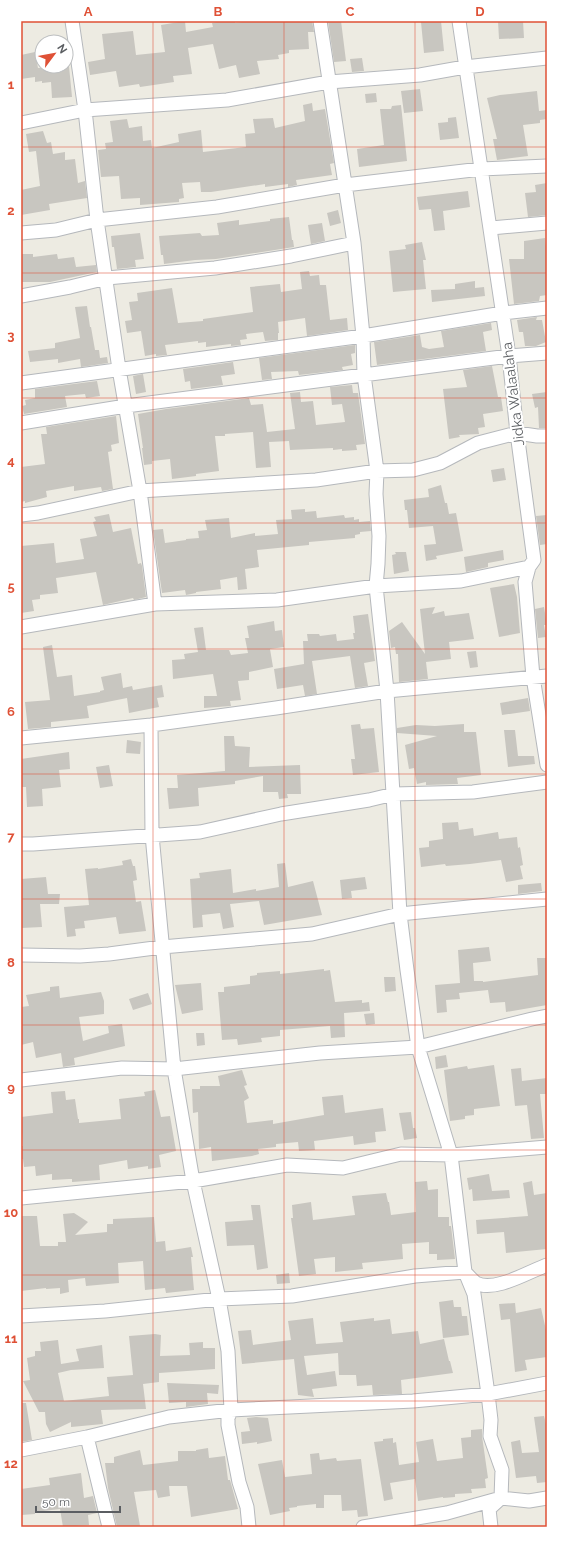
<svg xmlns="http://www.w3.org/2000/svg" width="568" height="1548" font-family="Raleway,sans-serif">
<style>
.building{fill:#c8c6c0}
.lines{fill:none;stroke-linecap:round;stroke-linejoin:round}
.minor-casing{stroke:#b5b8bc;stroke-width:15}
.minor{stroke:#fff;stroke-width:13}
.grid{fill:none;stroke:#df5136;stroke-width:1;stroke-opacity:0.55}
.labels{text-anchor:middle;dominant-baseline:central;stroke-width:4;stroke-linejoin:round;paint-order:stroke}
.street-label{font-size:14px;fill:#5b5e62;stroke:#fff}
.neatline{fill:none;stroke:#df5136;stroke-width:1.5}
.grid-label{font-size:13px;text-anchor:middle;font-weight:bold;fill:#df5136}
</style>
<rect width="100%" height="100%" fill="#edebe2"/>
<path class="building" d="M185 21 186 32 213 27 212 23 222 21H235V23L249 21H312L314 32H308L309 49 289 50V53L278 55 279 59 257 61 260 74 239 78 236 65 219 69 213 44 188 48 192 74 173 76 174 82 140 87 139 84 119 87 116 71 90 75 88 62 105 59 102 34 133 31 136 55 165 52 161 25Z
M328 21H341L346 61 334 62Z
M441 21 444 51 424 53 421 22Z
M498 21H523L524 38 499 39Z
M35 52 38 68 69 66 72 97 52 98 51 82 42 83V81L35 82V77L21 79V55Z
M362 58 364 71 352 72 350 59Z
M420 89 423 111 404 113 401 91Z
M537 91 539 111 547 110V119L540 120V123L523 125 528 156 497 160 493 139H497L487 98 500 95Z
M376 93 377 102 366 103 365 94Z
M312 103 313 111 325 109 334 163 330 164 332 175 296 180 297 185 288 187V184L265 187V184L211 192H201L200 182 182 183 184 198 179 199V202L140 205V198L121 199 119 176 101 177 98 150 106 149 105 143 113 142 110 121 127 119 129 128 142 126 143 141 151 140 152 148 179 142 178 134 201 130 203 152 246 147 245 134 255 133 253 119 273 118 275 128 305 121 303 105Z
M401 105 407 161 359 167 357 149 384 145 380 109H391L392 106Z
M456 117 459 138 440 140 438 123 448 122V118Z
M43 131 47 143 51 142 53 154 65 152V160L75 159 78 183 85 181 87 198 49 204 50 210 21 215V190L40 186 36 151 29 152 26 134Z
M547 183V215L528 217 525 193 536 192 535 185Z
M468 191 470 207 443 211 445 230 434 231 431 209 419 210 417 197Z
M338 210 341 223 330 226 327 213Z
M289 217 292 240H293L294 247 216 259 195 260 164 264 163 255H161L159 236 200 233 202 236 219 235 217 223 239 220V225L270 221V219Z
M322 223 325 241 311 244 308 225Z
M140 233 144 259 135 260 136 267 117 269 114 247H112L111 236Z
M545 238 547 255V295L540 296 539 301 514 304 509 259H524V241Z
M422 242 426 260H423L426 289 393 292 389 251 406 249 405 245Z
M21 254H33V257L57 254 58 259 74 257 76 267 96 265 97 272 50 282H21Z
M309 271 310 276 319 275 320 285H326L330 320 347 318 348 330 307 336 305 318 278 322 279 333H278V340L265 341 263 332 246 334 247 339 240 340 241 345 231 346V344L206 347V342L198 343V341L165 345 167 355 156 356V354L145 356 141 331 127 333 125 321 132 320 129 302 138 301 137 293 172 288 178 323 203 321V319L253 312 250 287 280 284 281 292 302 289 300 272Z
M475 281V288L484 287 485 296 432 302 431 290 455 289V284Z
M87 306 90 327H91L95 350H99L100 358 107 357 108 363 81 367 80 359 58 363V359L30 362 28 351 55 348V343L80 338 75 307Z
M537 317 536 320H542L546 342 536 346H525L523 332H519L517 320Z
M491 323 492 330 483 332 486 351 377 365 374 342 420 335 422 347 429 349 444 347 441 331Z
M355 345V353L351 354 353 365 342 367 343 370 299 375 298 371 271 372 272 379 262 380 259 358Z
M233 362 235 374 221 376 223 385 191 389 190 381 185 382 183 369Z
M492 366 498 397H501L503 411 483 414 485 427 478 428 479 434 459 435 460 437 449 439 443 389 467 387 463 370Z
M143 374 146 392 136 394 133 376Z
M97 381 100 396 86 398 85 394 65 396 67 407 24 414 22 406 26 405 25 400 35 398V389Z
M352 385 353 393H358L365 444 356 445 357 450 342 451V449L333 450V448L290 450 289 441 269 442 271 467 256 468 253 432 225 434V436H215L219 471 196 474V476L172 479 170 459 152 461V464L144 465 142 448H143L138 414 166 409 249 398 251 405 263 404 267 432 295 429 290 393 300 392 301 402 313 401 316 425 345 422 342 404 332 405 330 387Z
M547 392V428H539L538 407 535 408 532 394Z
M116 416 119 443 111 445 112 451 108 452 113 489 102 491 101 487 74 491V486L46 491 47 497 25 503V501L21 502V467L45 464 41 434H47L46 427Z
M504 468 506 480 493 482 491 470Z
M441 485 445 503H447L449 514 456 513 463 551 436 556 437 559 426 561 424 545 436 544 433 526 409 528 407 510H405L404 500 429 497 428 489Z
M305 509V512L316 511 317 518 344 515 345 518 354 517V520L359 519V522L370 521 371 531 360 532V534L355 535V538L309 542V545L257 550 259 567 245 569 247 589 238 590 237 577 220 580 221 589 196 592V593L186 595 185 590 162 593 153 530 163 529 165 543 186 540V539L199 538 198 531 207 530 205 520 229 518 231 538 255 533V536L278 534 276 520 292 519 291 510Z
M109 514 113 532 131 528 138 564 141 563 142 566 146 597 134 600 133 598 103 605 96 572 56 578 58 593 40 595V599L32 600 34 611 21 613V546L54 543 56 563 84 559 80 539 97 536 93 522 96 521 94 517Z
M547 515V544L540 545 536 516Z
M503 550 504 560 488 563V567L466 572 464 557Z
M395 552H406L409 571 394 574 392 555 396 554Z
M514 584 517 597 520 633 499 637 490 588Z
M435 607 432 614 444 611 445 616 469 613 474 639 449 642 451 659 426 662 428 679 399 682 398 654H396L395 647 391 648 389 631 402 622 425 654 420 609Z
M544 607 547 625H544L546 637 538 638 535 609Z
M368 614 375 661 364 663 368 686 355 688 350 656 312 661 317 694 305 696 303 685 277 689 274 669 304 664 303 641H308L307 634H319L320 636 336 634 337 641 354 639 353 633H355L353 616Z
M274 621 275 631 282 630 284 647 270 649 273 667 249 672V680L238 681 241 700 230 701 231 706 204 708V696H217L213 674 173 679 172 660 185 659 184 654 198 652 194 628 203 627 206 650H229L231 655 248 653 245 638H249L247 626Z
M52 645 57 677 72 675 74 696 100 692V691L104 690 101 677 121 673 123 688 132 686 133 690 162 685 164 697 157 698 159 707 129 713 127 698 87 706 89 718 51 722V727L28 729 25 702 50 700 43 647Z
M476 651 478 667 470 668 467 652Z
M528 698 530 711 502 715 500 703Z
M360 724 361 729 374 728 379 772 353 775 351 759H355L351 725Z
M464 724V732H476L481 775 457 778 458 784 426 785V782L417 784 414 768 409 769 405 745 437 736 397 733V728L416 725 435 726Z
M504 730H515L518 756H534L535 764 508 767Z
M224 736H234L235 746 250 747 249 767 300 765 301 794H287L288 798 279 799 278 792H263V776L235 781V784L198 788 199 806 169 809 167 788H178L177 775 225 771Z
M127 740 141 742 140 754 126 753Z
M69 752 70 769 59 770 61 787 42 789 43 806 27 807 26 787H21V759Z
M109 765 113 786 100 788 96 767Z
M458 822 459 830 473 828 474 836 498 832 499 839 517 837 518 848 520 847 523 865 520 866 523 879 506 882 501 860 470 864 446 866 445 864 421 867 419 848 429 847V841L443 839 442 823Z
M131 859 133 866H135L137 880 133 881 136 902 141 901 146 931 119 934 116 917 84 921 85 928 75 929 76 936 67 937 64 907 89 905 85 869 98 868V869L123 865 122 861Z
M285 863 288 887 313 881 322 915 264 925 259 901 230 904 234 927 223 929 220 913 202 915 203 927 193 928 190 879 200 878 199 873 231 869 233 893 256 889V891L279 887 277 864Z
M46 877 48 894H60L59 904H40L42 927 21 928V879Z
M365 877 367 889 351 891 352 898 342 899 340 880Z
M541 883 542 891 518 894V885Z
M489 947 491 961 473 963 474 981H483V982L538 975 537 958H547V1005L506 1012 505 1002 490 1003 488 990 459 993 460 999 446 1000 447 1012 437 1013 435 985 460 983 458 950Z
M324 969V971L330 970 335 1002 362 1000V1003L369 1002 370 1011 344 1013 345 1037 331 1038 330 1026 280 1030V1036L261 1038 262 1042 238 1045 237 1039 222 1040 218 992H224V987L250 984V976L257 975V973L280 971V974Z
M384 977H395L396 991 385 992Z
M201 983 203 1010 182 1014 175 985Z
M59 986 60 998 101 992 104 1001V1014L79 1017 83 1041 109 1033 108 1026 122 1024 125 1046 74 1058 75 1065 63 1067 61 1053 36 1058 33 1042 21 1045V1007L29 1006 26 995 50 991V987Z
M148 993 152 1004 133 1010 129 999Z
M374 1013 375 1024 366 1025 364 1014Z
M196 1033H204L205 1045 197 1046Z
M446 1055 448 1067 436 1069 435 1057Z
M494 1065 500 1106 474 1109V1115L465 1116V1119L450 1121 444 1070 467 1066 468 1069Z
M521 1068 522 1081 547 1078V1094H540L544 1138 531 1139 527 1105 515 1106 511 1069Z
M242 1070 247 1085 244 1086 249 1098 244 1101 247 1123 273 1120V1124L324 1115 322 1097 343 1095 345 1113 383 1108 386 1131 375 1132 376 1142 354 1145 353 1136 314 1141 315 1150 299 1151 298 1142 276 1144V1147L258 1149 259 1154 252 1156 212 1161 211 1147 199 1149 198 1112 193 1113 192 1089H200V1086H220L218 1076Z
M155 1090 161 1117 170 1116 176 1151 159 1155 161 1167 148 1169V1166L128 1169 127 1160 99 1165 100 1180 72 1182V1179H69L52 1180V1174L36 1176 35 1166 24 1167 23 1159H21V1146H23L21 1117 53 1113 51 1092 65 1091 66 1100 75 1099 78 1119H79V1123L121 1119 119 1099 145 1096 144 1092Z
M411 1112 413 1128H415L417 1138 404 1140 399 1113Z
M489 1174 492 1191 509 1190 510 1198 473 1201 472 1189 469 1190 467 1178Z
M427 1181 428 1190 438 1189V1217H449V1226H451L455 1259 437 1260V1254H429V1242L402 1244 403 1259 362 1263 363 1269 335 1272V1257L314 1259 316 1274 299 1276 291 1218H293L292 1205 311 1202 313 1220 355 1215 352 1196 386 1193 388 1202H389L391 1215 416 1212 415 1182Z
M532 1181 534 1195 547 1193V1249L506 1253 504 1232 477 1234 476 1220 528 1216 523 1183Z
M251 1205H260L268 1268 257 1270 254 1245 227 1246 225 1222 253 1220Z
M74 1213 88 1222 75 1235 107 1232V1224H113V1219L154 1217 156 1242 165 1241 166 1251 191 1247 193 1257H191L194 1290 166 1293 165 1288 145 1290 143 1261 118 1263 119 1283 86 1286 85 1278 68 1280 69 1292 60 1294V1288L46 1289V1288L21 1291V1216H37L40 1246H58V1242H66L63 1214Z
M289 1273 290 1283 277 1284 276 1275Z
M453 1300 454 1307H461L462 1316H467L469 1335 443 1338 439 1302Z
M515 1303 516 1313 541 1308 546 1330H547V1357L525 1360 527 1370 515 1372 510 1319 501 1320 499 1304Z
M313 1318 316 1344 343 1342 340 1322 374 1318V1321L390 1319 392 1334 418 1331 420 1344 444 1339 449 1361H450L453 1373 401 1380 402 1394 373 1395 372 1385 357 1386 356 1375H339L338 1353 304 1356 307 1375 335 1371 337 1386 312 1389 314 1397 298 1395 294 1359 242 1364 238 1331 251 1330 253 1345 291 1340 288 1321Z
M155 1334 161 1335 160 1356 190 1355 189 1343 203 1342V1348H215V1369L159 1373V1382L143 1384 146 1409 101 1410 103 1424 71 1427V1422L50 1432 46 1424 45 1412H39L23 1381 30 1380 27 1358 35 1356V1351H41L40 1342 58 1340 61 1364 79 1361 76 1349 102 1345 104 1368 71 1370 58 1373 64 1401 109 1396 107 1377 133 1375 129 1336Z
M167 1383 219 1385 218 1394 207 1393 208 1404 186 1407V1402L169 1403Z
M21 1403H26L32 1440 21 1442Z
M544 1416 546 1424H547V1482L537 1483 536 1476 516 1478 511 1442 520 1440 522 1453 539 1452 534 1417Z
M256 1417 268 1418 272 1441 257 1444V1442L242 1444 241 1432 250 1431 247 1418Z
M482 1429V1436L488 1478 485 1479 486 1488 471 1489 472 1493 455 1494V1497L443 1498V1497L418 1501 415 1479 390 1483 393 1499 384 1501 374 1442 383 1441V1439L393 1438V1443L396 1442 399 1465 419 1462 416 1442 433 1439 437 1461 463 1458 461 1438 471 1437V1430Z
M208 1448 209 1458 225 1456 228 1480H230L238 1509 191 1517 187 1486H169L170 1496 158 1498 156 1490 134 1492 140 1526 117 1527 108 1488 105 1463H114V1457L140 1450 143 1465 178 1461V1451H196V1450Z
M319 1453 320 1460 336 1458 337 1461 361 1459 368 1516 358 1517 357 1510 342 1511 341 1495H324V1508H316V1504L297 1506V1507L289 1508 290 1511 270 1515 258 1464 282 1460 285 1477 312 1474 310 1454Z
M81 1473 84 1498 93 1496 97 1513 88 1515 89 1525 63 1527 60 1509 35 1512V1514L21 1515V1489L50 1485 49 1478Z"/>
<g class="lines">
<g class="minor-casing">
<path id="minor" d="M72 21 85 110 97 220 119 369 140 491 155 604
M320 21 354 243 363 336 364 375 377 471 376 494 379 536 378 564 376 586 387 691 400 914 407 970 418 1047 451 1155 465 1272 474 1294 488 1394 491 1420 490 1436 502 1470 501 1498 489 1509 491 1527
M459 21 509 356 517 433 534 560 529 567 525 582 533 677 547 765
M21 123 85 110 227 100 329 82 420 75 465 67 547 58
M491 228 547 223
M21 233 56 230 97 220 217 207 345 185 481 169 547 166
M21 296 70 287 107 278 215 268 291 256 354 243
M21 383 363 336 503 313 547 308
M21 423 126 406 509 356 547 353
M21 515 38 513 140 491 316 480 377 471 413 470 440 463 478 443 517 433 537 436H547
M21 627 155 604 277 600 376 586 461 581 529 567
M151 725 152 835 174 1069 193 1181 219 1299 228 1351 231 1410 228 1418V1425L239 1482 247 1507 249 1527
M21 738 151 725 276 708 387 691 547 676
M21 844H33L200 832 281 814 369 800 394 794 473 792 547 782
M21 955 80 956 109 954 162 947 312 934 400 914 547 899
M21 1080 122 1068 174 1069 320 1053 418 1047 532 1019 547 1016
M21 1198 193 1181 287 1165 343 1168 401 1154 451 1155 547 1147
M21 1316 105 1311 219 1299 292 1296 415 1276 465 1272C468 1275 472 1280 476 1283 494 1293 530 1271 547 1265
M87 1437 109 1527
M21 1450 87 1437 169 1417 231 1410 413 1401 488 1394 547 1383
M363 1527 447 1513 501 1498 529 1501 547 1498"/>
</g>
<use href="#minor" class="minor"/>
</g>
<path class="grid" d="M153 21V1527M284 21V1527M415 21V1527M21 147H547M21 273H547M21 398H547M21 523H547M21 649H547M21 774H547M21 899H547M21 1025H547M21 1150H547M21 1275H547M21 1401H547"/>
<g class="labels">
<g class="street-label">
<text transform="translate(513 394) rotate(-97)">Jidka Walaalaha</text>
</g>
</g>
<rect width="568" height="1548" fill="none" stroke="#ffffff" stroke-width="44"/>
<g transform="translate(54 54) rotate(58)"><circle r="19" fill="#ffffff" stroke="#bdbfc0"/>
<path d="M0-3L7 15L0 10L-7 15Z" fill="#df5136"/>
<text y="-6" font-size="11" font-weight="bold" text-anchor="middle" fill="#5b5e62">N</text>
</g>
<path d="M36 1506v6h84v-6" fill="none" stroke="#5b5e62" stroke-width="2"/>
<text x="42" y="1506" font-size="12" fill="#5b5e62" stroke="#ffffff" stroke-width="3" paint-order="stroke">50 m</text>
<rect x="22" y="22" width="524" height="1504" class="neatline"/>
<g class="grid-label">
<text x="88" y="16">A</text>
<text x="218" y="16">B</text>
<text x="350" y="16">C</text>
<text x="480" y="16">D</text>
<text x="11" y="89">1</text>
<text x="11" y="215">2</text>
<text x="11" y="340">3</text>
<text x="11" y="465">4</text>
<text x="11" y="591">5</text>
<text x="11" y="716">6</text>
<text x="11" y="841">7</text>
<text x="11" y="967">8</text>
<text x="11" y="1092">9</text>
<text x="11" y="1217">10</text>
<text x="11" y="1343">11</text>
<text x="11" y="1468">12</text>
</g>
</svg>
